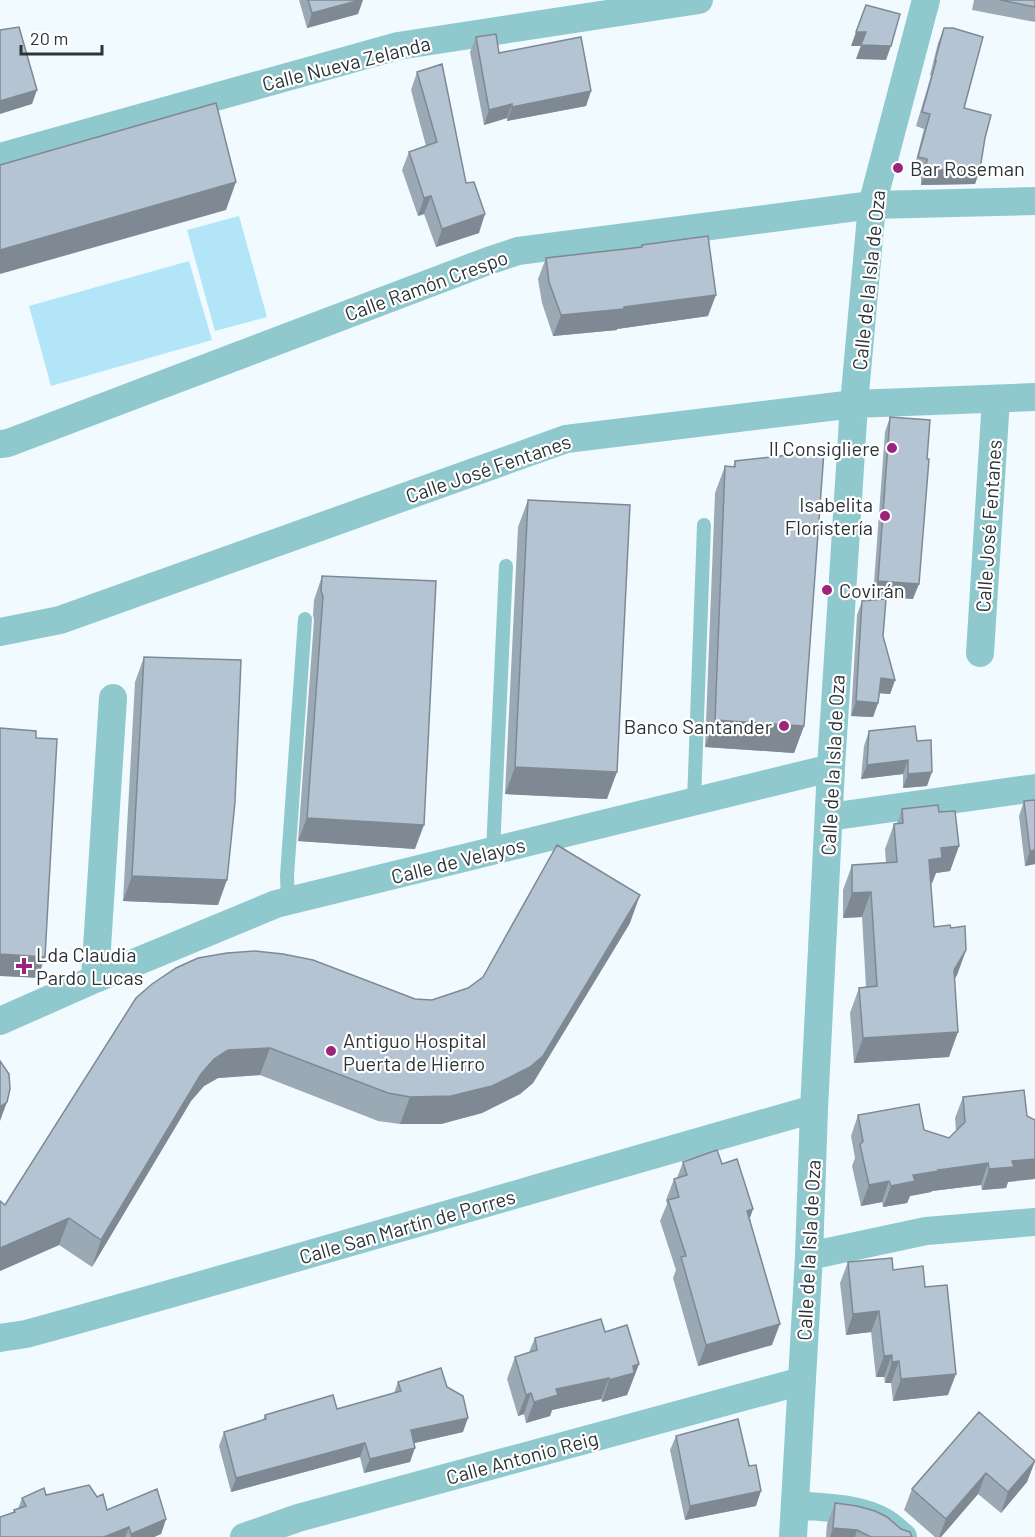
<svg xmlns="http://www.w3.org/2000/svg" width="1035" height="1537" font-family="Barlow,sans-serif">
<style>
.pitch{fill:#b3e5f9}
.lines{fill:none;stroke-linecap:round;stroke-linejoin:round}
.lane{stroke:#8fc9ce;stroke-width:14}
.street{stroke:#8fc9ce;stroke-width:28}
.wall{fill:#9ba9b5}
.shaded-wall{fill:#7e8994}
.building{fill:#b4c4d3;stroke:#7e8994;stroke-width:1.5}
.poi-dot{fill:#9d247c;stroke:#fff;stroke-width:2}
.labels{text-anchor:middle;dominant-baseline:central;stroke-width:4.5;stroke-linejoin:round;paint-order:stroke}
.street-label{font-size:20px;fill:#2c3438;stroke:#fff}
.poi-label{font-size:20px;fill:#2c3438;stroke:#fff;text-anchor:start}
</style>
<rect width="100%" height="100%" fill="#f1fafe"/>
<path class="pitch" d="M239 216 267 317 215 331 187 230Z
M189 261 212 340 51 386 29 306Z"/>
<g class="lines">
<path class="lane" d="M694 801 704 525
M493 851 506 566
M288 901 287 876 305 619"/>
<path class="street" d="M0 157 398 46 699 0
M0 444 8 443 488 261 518 251 872 205 1035 201
M0 632 60 620 566 439 854 404 1035 397
M980 653 996 399
M829 817 1035 788
M95 979 113 698
M0 1021 95 979 276 904 831 768
M809 1256 926 1231 1035 1222
M0 1338 26 1334C289 1262 551 1183 814 1109
M796 1505C824 1508 859 1507 884 1522 891 1526 897 1532 903 1537
M244 1537 298 1518 802 1381
M793 1537 809 1256 814 1109 831 768 854 404 872 205 926 0"/>
</g>
<path class="wall" d="M299 0H360L358 14 307 28Z
M974 0H1035V22L972 10Z
M944 28 964 108 985 138 980 169 975 184 921 185V174L913 172 924 129 916 126 931 76 930 75 938 43Z
M476 37 499 53 591 91 586 106 507 121V118L484 125 470 52Z
M417 72 466 183 479 233 436 247 424 214 418 216 402 170 409 152 426 146 411 90Z
M642 245 708 316 617 329V330L553 336 542 303 538 279 546 258 642 247Z
M890 417 913 599 873 596 885 432Z
M735 461 804 726 794 753 705 747 715 493 725 466 733 467Z
M528 500 607 799 505 794 518 527Z
M322 576 415 849 298 841 314 620 313 615 314 600Z
M862 601 883 636 895 680 890 694 880 693 878 703 873 717 851 716 857 615Z
M144 657 218 905 123 901 135 682Z
M869 731 917 741 927 786 903 788V774L861 779 864 746Z
M1035 800V864L1025 866 1019 816 1024 801Z
M902 809 939 812 959 846 950 871 936 873 932 883H931L934 927 951 928 966 950 957 975 954 980 949 1057 854 1063 850 1013 859 988 866 987 862 917 843 918V890L852 865 886 863 885 849 894 824 897 823Z
M630 923 533 1083 520 1094 482 1113 441 1124H400L378 1121 260 1075 218 1078 204 1086 191 1101 92 1267 59 1245 0 1271V1201L5 1205 136 998 432 1000 468 988Z
M963 1097 1008 1182 1006 1188 982 1190 981 1185 932 1191 931 1192 910 1196 907 1203 883 1207 882 1202 861 1206 852 1166 855 1158 851 1136 858 1115 924 1130 949 1138 956 1131 955 1118Z
M683 1162 722 1164 753 1209 750 1218 772 1345 698 1366 673 1278 676 1270 660 1221 667 1204 666 1200 674 1179 677 1178Z
M848 1262 893 1270 925 1287 948 1395 893 1401 891 1383H885L884 1377H876L871 1332 846 1335 840 1283Z
M605 1332 639 1364 627 1395 602 1402 601 1399 552 1410 550 1416 526 1423 524 1414 518 1416 507 1379 515 1357 529 1352 535 1338Z
M398 1382 463 1432 414 1443 410 1462 364 1473 360 1457 231 1492 219 1446 224 1432 263 1420 265 1415 337 1409 394 1393Z
M676 1436 756 1506 685 1520 670 1450Z
M1035 1461 1027 1482 1001 1513 978 1494 941 1537H935L904 1510 912 1489Z
M46 1495 97 1497 107 1510 166 1519 161 1534 154 1537H0L14 1510 18 1509 22 1498Z
M835 1503 901 1529 912 1537H826L827 1524Z"/>
<path class="shaded-wall" d="M360 0H363L358 14 307 28 312 13Z
M856 32H866L860 46H851Z
M861 45 891 46 886 60 856 59Z
M37 90 32 104 0 114V101Z
M591 91 586 106 507 121 512 107Z
M512 104 507 118 484 125 489 110Z
M980 169 975 184 921 185 926 170Z
M236 182 226 210 0 274V250Z
M431 196 424 214 418 216 424 198Z
M485 214 479 233 436 247 442 229Z
M716 295 708 316 617 329V330L553 336 561 315Z
M878 581 919 584 913 599 873 596Z
M881 678 895 680 890 694 876 693Z
M856 701 878 703 873 717 851 716Z
M715 720 804 726 794 753 705 747Z
M908 760 903 774 861 779 867 765Z
M515 767 617 772 607 799 505 794Z
M932 772 927 786 903 788 908 774Z
M307 818 424 825 415 849 298 841Z
M959 846 950 871 936 873 932 883 920 885 929 860 941 848Z
M1035 850V864L1025 866 1030 851Z
M132 876 227 880 218 905 123 901Z
M871 892 862 917 843 918 852 893Z
M640 895 630 923 533 1083 520 1094 482 1113 441 1124H400L410 1097Z
M966 950 957 975 944 995 954 970Z
M0 954 45 957 38 978 0 976Z
M958 1032 949 1057 854 1063 863 1038Z
M270 1048 260 1075 218 1078 204 1086 191 1101 92 1267 101 1240 201 1074 214 1059 228 1050Z
M7 1102 0 1121V1107Z
M1035 1159V1179L1008 1182 1006 1188 982 1190 989 1169 1012 1161Z
M988 1163 981 1185 932 1191 931 1192 910 1196 907 1203 883 1207 891 1186 913 1175 938 1170Z
M889 1181 882 1202 861 1206 869 1185Z
M753 1209 745 1230 747 1211Z
M69 1218 59 1245 0 1271V1248Z
M879 1311 871 1332 846 1335 853 1314Z
M780 1324 772 1345 698 1366 706 1345Z
M892 1355 884 1377H876L884 1356Z
M899 1361 891 1383H885L892 1362Z
M639 1364 627 1395 602 1402 609 1380 633 1366Z
M956 1374 948 1395 893 1401 901 1379Z
M609 1378 601 1399 552 1410 550 1416 526 1423 534 1402 556 1389Z
M531 1393 524 1414 518 1416 526 1395Z
M468 1418 463 1432 406 1445 411 1430Z
M365 1443 360 1457 231 1492 236 1478Z
M415 1448 410 1462 364 1473 370 1459Z
M1035 1461 1027 1482 1001 1513 1008 1492Z
M986 1473 978 1494 941 1537H939L946 1519Z
M761 1491 756 1506 685 1520 690 1506Z
M166 1519 161 1534 154 1537H131V1534Z
M129 1527 125 1537H104Z
M833 1528 857 1530 855 1537H830Z"/>
<path class="building" d="M308 0H360L312 13Z
M1000 0H1035V7Z
M866 5 900 14 891 46 861 45 866 32H856Z
M19 27 37 90 0 101V30Z
M944 28H953L983 37 964 108 991 115 985 138 980 169 926 170 927 159 918 157 930 114 922 112 936 61H935Z
M496 34 499 53 581 37 591 91 512 107V104L489 110 476 37Z
M442 64 466 183 474 182 485 214 442 229 431 196 424 198 409 152 437 142 417 72Z
M216 103 236 182 0 250V165Z
M708 236 716 295 624 307V309L561 315 549 282 546 258 642 247V245Z
M890 417 930 420 927 459H929L919 584 878 581Z
M824 451 804 726 715 720 725 466 735 467V461Z
M528 500 630 505 617 772 515 767Z
M322 576 436 581 424 825 307 818 323 596 321 591Z
M886 599 883 636 895 680 881 678 878 703 856 701 862 601Z
M144 657 241 660 235 802 227 880 132 876Z
M915 726 917 741 931 740 932 772 908 774V760L867 765 869 731Z
M0 728 36 731V738L57 739 45 957 0 954Z
M1035 800V850L1030 851 1024 801Z
M938 805 939 812 955 811 959 846 941 848 942 858 929 860 934 927 950 925 951 928 965 926 966 950 954 970 958 1032 863 1038 859 988 877 986 871 892 852 893V865L897 862 894 824 903 823 902 809Z
M557 845 640 895 543 1056 530 1067 492 1086 451 1096 410 1097 388 1093 270 1048 228 1050 214 1059 201 1074 101 1240 69 1218 0 1248V1201L5 1205 136 998 152 984 176 968 198 958 227 953 255 951 283 954 313 960 415 999 432 1000 468 988 483 977Z
M0 1061 9 1074 10 1089 7 1102 0 1107Z
M1024 1090 1027 1116 1035 1120V1159L1012 1161 1014 1167 989 1169 988 1163 938 1170 939 1171 913 1175 915 1181 891 1186 889 1181 869 1185 860 1145 863 1141 858 1115 919 1104 924 1130 949 1138 965 1122 963 1097Z
M717 1150 722 1164 737 1159 753 1209 747 1211 780 1324 706 1345 681 1257 686 1256 668 1200 679 1197 674 1179 687 1175 683 1162Z
M892 1258 893 1270 923 1266 925 1287 947 1285 956 1374 901 1379 899 1361 892 1362V1355L884 1356 879 1311 853 1314 848 1262Z
M601 1319 605 1332 627 1325 639 1364 633 1366 634 1373 609 1380V1378L556 1389 558 1395 534 1402 531 1393 526 1395 515 1357 537 1350 535 1338Z
M441 1368 447 1387 463 1396 468 1418 411 1430 415 1448 370 1459 365 1443 236 1478 224 1432 266 1419 265 1415 333 1395 337 1409 401 1391 398 1382Z
M979 1412 1035 1461 1008 1492 986 1473 946 1519 912 1489Z
M738 1419 749 1466 756 1465 761 1491 690 1506 676 1436Z
M89 1485 97 1497 103 1494 107 1510 157 1489 166 1519 131 1534 129 1527 104 1537H0V1517L15 1512 14 1510 26 1506 22 1498 44 1488 46 1495Z
M835 1503 857 1506 875 1511 887 1517 901 1529 910 1532 912 1537H871L857 1530 833 1528Z"/>
<g class="poi-dot">
<circle cx="898" cy="168" r="6"/>
<circle cx="892" cy="448" r="6"/>
<circle cx="885" cy="516" r="6"/>
<circle cx="827" cy="590" r="6"/>
<circle cx="784" cy="726" r="6"/>
<path d="M21 957h6v6h6v6h-6v6h-6v-6h-6v-6h6z"/>
<circle cx="331" cy="1051" r="6"/>
</g>
<g class="labels">
<g class="street-label">
<text transform="translate(346 63) rotate(-14)">Calle Nueva Zelanda</text>
<text transform="translate(868 280) rotate(-84)">Calle de la Isla de Oza</text>
<text transform="translate(426 285) rotate(-20)">Calle Ramón Crespo</text>
<text transform="translate(488 468) rotate(-19)">Calle José Fentanes</text>
<text transform="translate(988 526) rotate(-86)">Calle José Fentanes</text>
<text transform="translate(832 765) rotate(-87)">Calle de la Isla de Oza</text>
<text transform="translate(458 860) rotate(-14)">Calle de Velayos</text>
<text transform="translate(407 1226) rotate(-16)">Calle San Martín de Porres</text>
<text transform="translate(808 1250) rotate(-87)">Calle de la Isla de Oza</text>
<text transform="translate(522 1457) rotate(-15)">Calle Antonio Reig</text>
</g>
<g class="poi-label">
<text x="910" y="168">Bar Roseman</text>
<text x="880" y="448" text-anchor="end">Il Consigliere</text>
<text x="873" y="504" text-anchor="end">Isabelita<tspan x="873" dy="23">Floristería</tspan></text>
<text x="839" y="590">Covirán</text>
<text x="772" y="726" text-anchor="end">Banco Santander</text>
<text x="36" y="954">Lda Claudia<tspan x="36" dy="23">Pardo Lucas</tspan></text>
<text x="343" y="1040">Antiguo Hospital<tspan x="343" dy="23">Puerta de Hierro</tspan></text>
</g>
</g>
<path d="M21 45v9h81v-9" fill="none" stroke="#2c3438" stroke-width="3"/>
<text x="30" y="45" font-size="18" fill="#2c3438" stroke="#ffffff" stroke-width="4.5" paint-order="stroke">20 m</text>
</svg>
